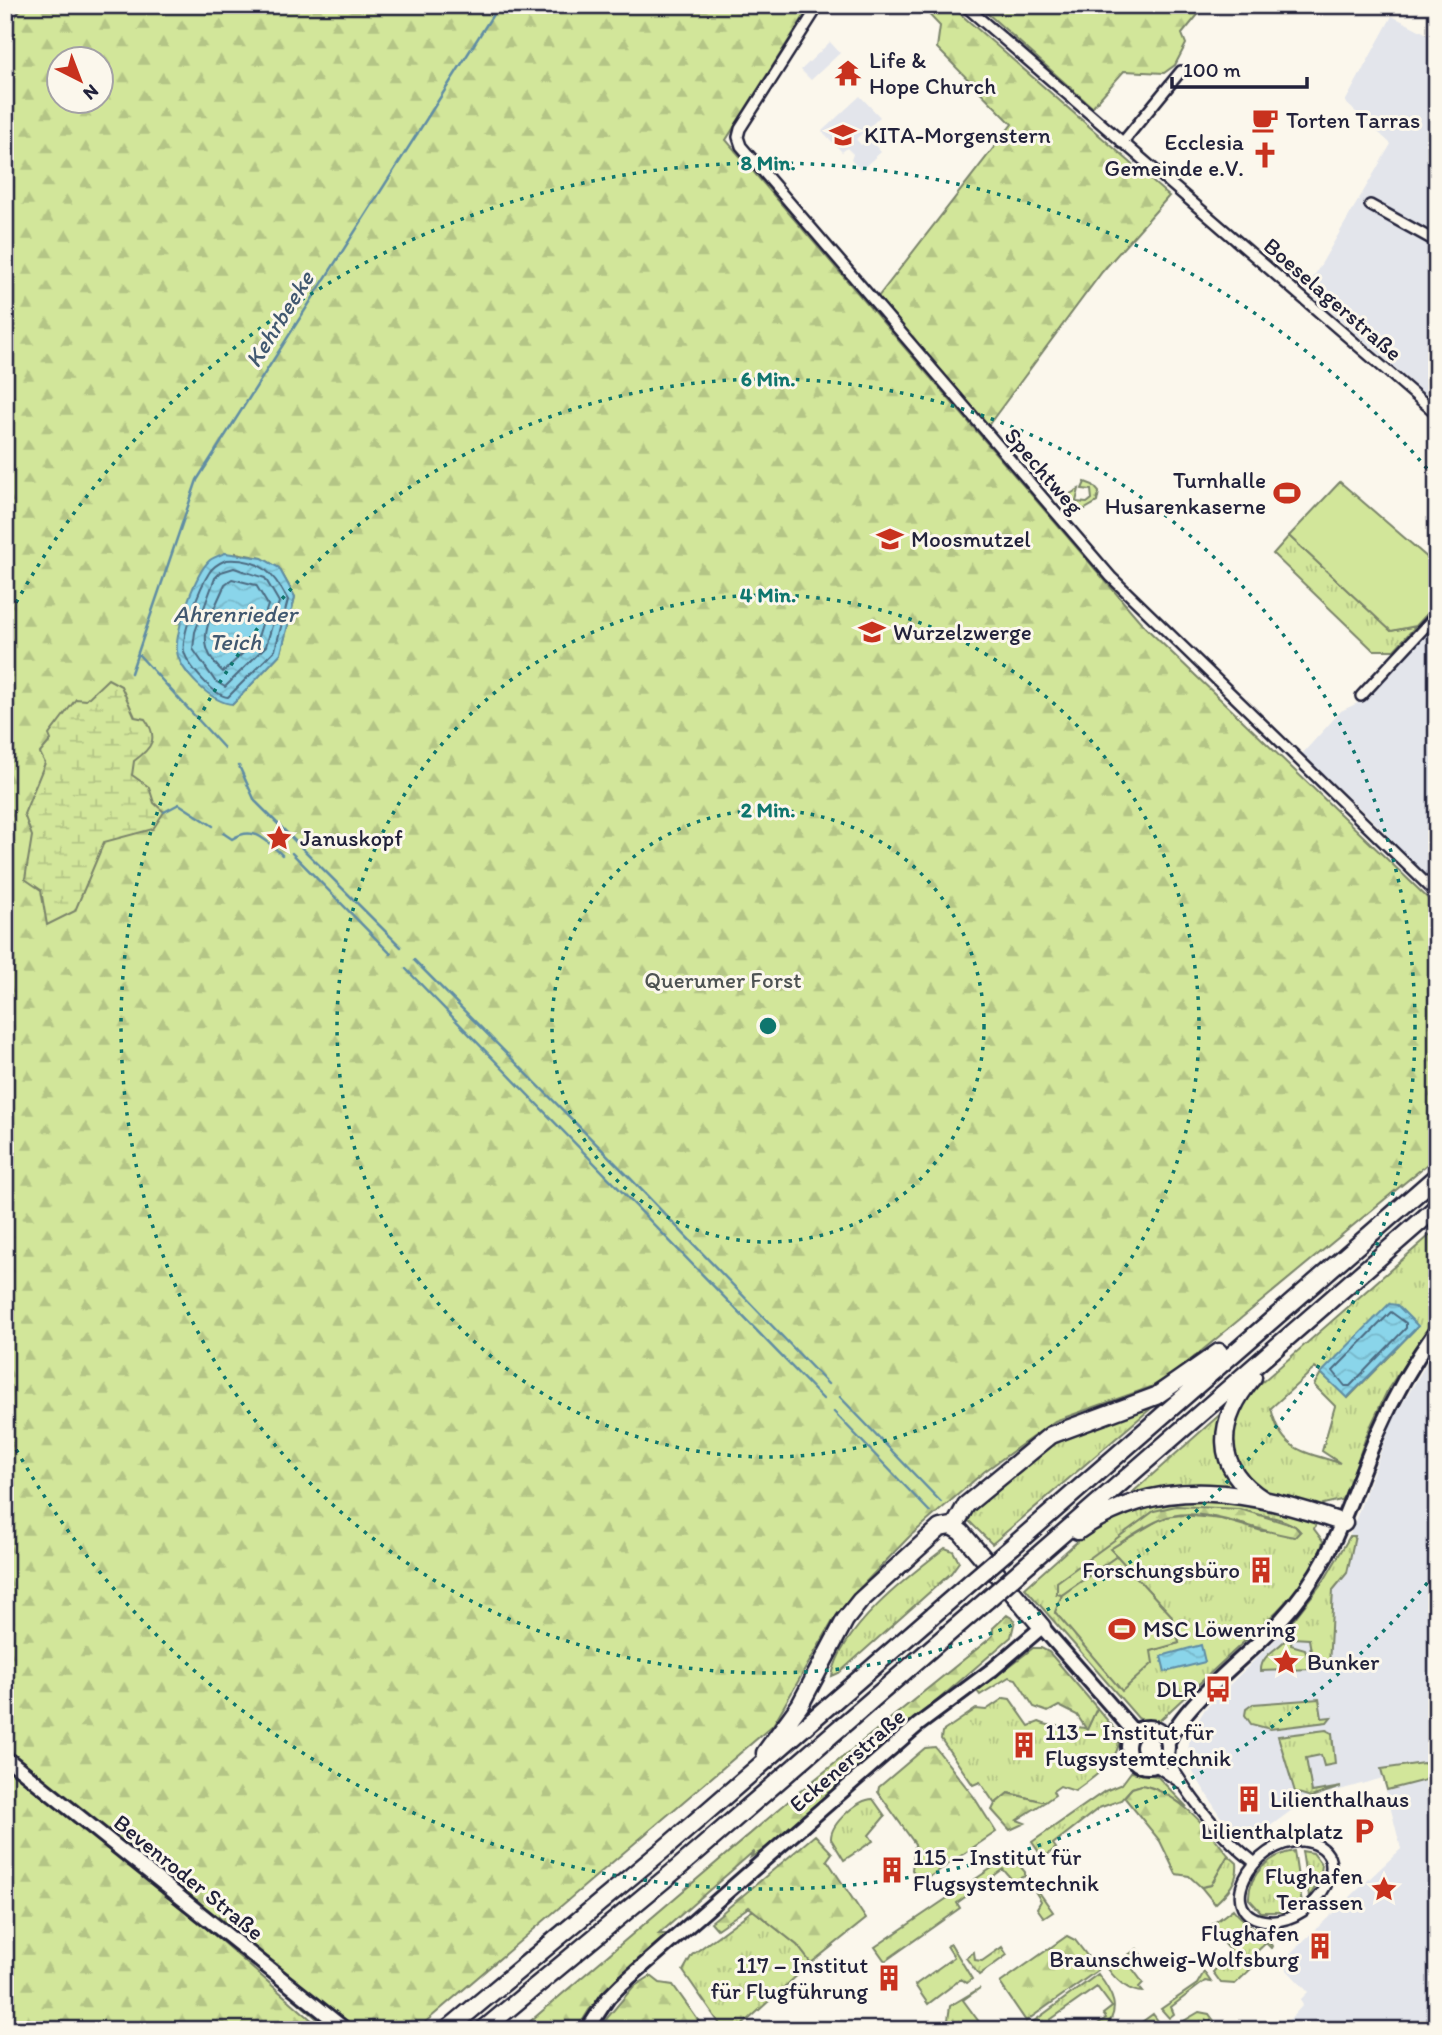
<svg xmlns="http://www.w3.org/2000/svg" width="1442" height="2035" font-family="Itim,sans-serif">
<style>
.built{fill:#e3e5eb}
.grass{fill:url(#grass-tufts);stroke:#7a846a;stroke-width:2;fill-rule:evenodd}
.forest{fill:url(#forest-firs);stroke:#7a846a;stroke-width:2;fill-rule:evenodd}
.wetland{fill:url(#wetland-marsh);stroke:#7a846a;stroke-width:2}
.pitch{fill:#d2e69a;stroke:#7a846a;stroke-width:2}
.water{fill:url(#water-waves);stroke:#608da4;stroke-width:2}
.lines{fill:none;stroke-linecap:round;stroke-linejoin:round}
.shore{stroke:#4c6a81;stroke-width:2}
.stream{stroke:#608da4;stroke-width:2.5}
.street-casing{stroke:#22223b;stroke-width:14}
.secondary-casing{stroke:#22223b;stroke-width:18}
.highway-casing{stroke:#22223b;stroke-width:21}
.street{stroke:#fbf7ec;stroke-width:9}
.secondary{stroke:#fbf7ec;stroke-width:12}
.highway{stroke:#fbf7ec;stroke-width:16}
.highway-bridge-casing{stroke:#22223b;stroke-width:21;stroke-linecap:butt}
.highway-bridge{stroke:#fbf7ec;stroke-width:16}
.ring{fill:none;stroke:#0f766e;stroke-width:3.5;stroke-dasharray:3.5 7}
.labels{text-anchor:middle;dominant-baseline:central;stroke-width:6;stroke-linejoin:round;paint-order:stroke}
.poi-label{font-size:23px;fill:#22223b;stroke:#fbf7ec;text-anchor:start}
.street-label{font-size:23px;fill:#22223b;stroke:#fbf7ec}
.park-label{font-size:23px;fill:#4e5353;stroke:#fbf7ec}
.water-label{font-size:24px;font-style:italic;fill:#415870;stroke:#fbf7ec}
.centre{fill:#0f766e;stroke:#fbf7ec;stroke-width:3.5}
.ring-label{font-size:21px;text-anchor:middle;font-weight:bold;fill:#0f766e;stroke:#fbf7ec;stroke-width:6;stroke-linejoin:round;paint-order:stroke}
</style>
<defs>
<pattern id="grass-tufts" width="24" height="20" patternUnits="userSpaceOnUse" patternTransform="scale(1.75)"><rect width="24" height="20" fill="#d2e69a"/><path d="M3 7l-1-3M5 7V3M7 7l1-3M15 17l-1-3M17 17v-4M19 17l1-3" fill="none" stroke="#b4c586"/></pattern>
<pattern id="forest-firs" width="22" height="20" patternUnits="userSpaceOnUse" patternTransform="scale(1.75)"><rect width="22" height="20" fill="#d2e69a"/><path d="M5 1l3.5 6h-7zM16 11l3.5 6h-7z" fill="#b4c586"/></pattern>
<pattern id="wetland-marsh" width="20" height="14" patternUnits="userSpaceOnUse" patternTransform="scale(1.75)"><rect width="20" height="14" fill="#d2e69a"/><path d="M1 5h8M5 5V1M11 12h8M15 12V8" fill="none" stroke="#b4c586"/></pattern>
<pattern id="water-waves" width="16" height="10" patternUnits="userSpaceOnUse" patternTransform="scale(1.75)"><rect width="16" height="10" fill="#8ad5ea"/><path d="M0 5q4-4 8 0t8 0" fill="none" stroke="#77b7ca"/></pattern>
</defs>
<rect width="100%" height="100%" fill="#fbf7ec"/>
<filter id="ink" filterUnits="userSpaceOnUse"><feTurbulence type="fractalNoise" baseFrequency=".0143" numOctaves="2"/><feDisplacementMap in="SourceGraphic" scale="14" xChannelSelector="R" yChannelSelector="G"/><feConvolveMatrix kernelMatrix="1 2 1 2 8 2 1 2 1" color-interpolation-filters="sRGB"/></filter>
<g filter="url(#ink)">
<path class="built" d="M1392 16 1437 39V405L1306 290 1391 144 1345 102Z
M830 42 840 53 811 80 801 70Z
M860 96 880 117 856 139 861 145 869 139 881 152 861 170 851 160 853 154 847 148 842 152 822 131Z
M1437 621V887L1407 860 1385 832 1302 754 1341 711 1364 700Z
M1437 1346V2030H1280L1303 2005 1300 2000 1308 1992 1280 1963 1401 1849 1383 1778 1307 1799 1254 1838 1244 1840 1220 1816 1193 1772 1188 1752 1190 1734 1205 1709 1288 1627 1332 1569 1350 1535 1392 1421Z"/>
<path class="grass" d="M1085 482 1093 485 1099 492 1097 502 1085 509H1071L1070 494 1079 489 1076 502 1087 503 1092 499 1091 490 1082 489Z
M1289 536 1391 631 1416 626 1394 650H1373L1273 554Z
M1437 1229V1316L1388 1389 1367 1434 1346 1494 1341 1500 1323 1504 1314 1529 1323 1541C1319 1568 1295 1592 1277 1611L1159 1721 1149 1724 1138 1718 1025 1588 1225 1410 1244 1398ZM1418 1326 1348 1398 1321 1373ZM1315 1368 1321 1373 1314 1385 1335 1406 1322 1451 1340 1463C1302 1451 1281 1451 1271 1408ZM1154 1511C1186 1512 1280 1506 1300 1531H1262L1221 1519 1183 1515 1164 1517 1110 1549 1171 1615 1179 1643 1151 1651 1055 1613 1062 1595 1057 1594Z
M1162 1399 992 1544 964 1516 1033 1459 1061 1440Z
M1350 1536H1355L1347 1573 1333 1590 1329 1666 1314 1669 1309 1639 1292 1638 1291 1645 1305 1649 1310 1669 1261 1671C1260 1653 1283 1648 1290 1634L1288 1627 1325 1579Z
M945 1548 953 1551 959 1562 951 1573 839 1673 832 1676C841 1628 907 1577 945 1548Z
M1004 1698 1010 1699 1029 1726 1039 1722C1055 1730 1071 1723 1087 1729L1097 1708 1119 1734C1122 1762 1094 1776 1075 1791L1060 1786 1053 1791 1055 1795 1045 1802 1008 1793 995 1804 980 1782 973 1785 941 1739 942 1732 976 1709 986 1710Z
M1319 1699 1322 1718 1331 1717 1327 1722 1270 1729 1251 1724 1245 1715 1246 1709 1253 1704Z
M1326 1730 1332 1733 1335 1764 1324 1766 1321 1755 1306 1758 1312 1792 1341 1787 1311 1797 1295 1792 1278 1736Z
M1131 1772 1157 1776 1187 1807 1153 1788 1142 1785 1132 1788 1121 1800 1099 1808 1053 1844 1056 1848 1043 1858 1032 1842 1105 1791 1122 1784Z
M873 1799 885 1816 869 1835 873 1841 844 1860 831 1839C830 1824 858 1799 873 1799Z
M1294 1851 1302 1904 1284 1912H1261L1249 1899C1248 1874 1270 1855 1294 1851Z
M1302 1851 1313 1853 1322 1865 1320 1880 1309 1897Z
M1011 1855 1025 1872V1876L1013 1881 1003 1869 957 1903 960 1908 885 1961 875 1947Z
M1228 1855 1237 1863C1239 1881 1227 1893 1215 1904L1201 1887 1211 1885Z
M1030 1883 1034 1885 1053 1912 1044 1918 1037 1908 1041 1901Z
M1233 1909C1244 1924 1261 1931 1272 1946L1271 1948 1266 1943 1251 1957 1256 1964 1235 1984 1221 1983 1213 1972 1231 1952 1209 1927Z
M753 1910 797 1945 811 1963 737 2030H724L683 1971 692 1955Z
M951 1944 972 1979 967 1983 961 1979 928 2004 915 1985 954 1957 947 1946Z
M1002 1947 1007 1955 979 1975 966 1958 974 1952 975 1960 982 1961Z
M1137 1949 1141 1955 1129 1964 1143 1983 1139 1987 1143 1992C1129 1992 1116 1980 1108 1969Z
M1204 1972 1211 1982 1205 1981 1171 2007 1174 2014 1169 2018 1161 2009 1197 1984Z
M1098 1974C1112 1993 1123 2010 1103 2030L1095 2026 1106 2018 1103 2014 1112 2007 1097 1987 1050 2020 1056 2030H1050L1047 2025 1037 2030H1022Z
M980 1988 963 2000 985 2030H954L948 2020 950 2006Z
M1199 2012 1209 2014 1217 2025 1211 2030H1181L1177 2025Z
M1153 2014 1161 2025 1157 2030 1151 2024 1144 2030H1131Z"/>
<path class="forest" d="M24 5H811L726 140 1145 627 1437 907V1156L1176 1372 1151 1387 1055 1421 985 1471 909 1537 856 1592 834 1619 773 1725 416 2030H330L5 1749V30ZM60 60H102V102H60ZM236 553 262 558 279 568 295 597 281 653 233 704Z
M920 5H950L1169 196 1102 272 987 427 878 297 1012 124 937 48 940 26Z
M978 5H1206L1182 34 1186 44 1175 65 1164 73 1124 71 1092 107Z
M1176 1506 1240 1509 1295 1526 1300 1532 1295 1537C1256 1532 1199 1503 1162 1519 1144 1526 1127 1539 1110 1549L1117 1556 1062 1595 1057 1594V1582L1154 1511Z
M1007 1615 1015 1620 1011 1637 765 1849 751 1857 754 1851 659 1934H667L664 1941C634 1967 594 1992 578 2030H520L798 1793 988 1640 993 1635V1628Z
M1033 1648H1041L1049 1652 1097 1708 1087 1730 1077 1715 1059 1706 1048 1712 1034 1707 1016 1679 1009 1677 980 1695 977 1691Z
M935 1747 974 1797 996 1832 922 1882 912 1870 915 1844 878 1792 879 1787 925 1748Z
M5 1752 323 2030H5Z
M1142 1785C1180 1794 1205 1825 1228 1855L1211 1885 1201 1887 1189 1876 1176 1874 1160 1841 1124 1797 1132 1788Z
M1008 1793 1045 1802 1017 1820 1025 1823 1010 1830 992 1810 995 1804Z
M815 1835 832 1853 827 1860 866 1919 811 1963 797 1945 749 1907 717 1929 711 1922Z
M1067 1936 1075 1940 1098 1970 1026 2021 1000 1983Z
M651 1976 660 1983 673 1985 705 2030H597L633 1987Z"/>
<path class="wetland" d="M108 679 121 686 135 717 145 719C159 738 152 748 134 761L132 775 149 787 154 803 164 812 153 829 104 842 75 911 47 925 41 890 25 879 32 836 24 814 45 763 40 753 51 740 49 735 76 699 86 700Z"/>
<path class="pitch" d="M1340 482 1437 566V603L1416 626 1391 631 1289 536Z
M1117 1556 1171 1615 1179 1643 1151 1651 1153 1663 1122 1691 1055 1612 1062 1595Z
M1423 1763 1437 1769V1777L1387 1790 1381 1769Z"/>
<path class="water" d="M225 553 262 558 279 568 295 597 281 653 233 704C212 703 179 671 177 651 175 632 195 573 210 560 214 557 220 555 225 553Z
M1389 1304 1397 1305 1418 1326 1347 1398 1321 1373Z
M1201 1645 1205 1662 1165 1672 1161 1656Z"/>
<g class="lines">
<path class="shore" d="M226 560C260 558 273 572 288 600L275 650 228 697C214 696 187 665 184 651 181 635 200 587 209 573 213 566 219 563 226 560Z
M234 568 265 578 279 602 266 646 225 687 215 681 193 649 195 632 215 578 221 572Z
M232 579 256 585 268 605 257 640 223 672C191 643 211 618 225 584Z
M1391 1312 1406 1323V1328L1350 1386H1345L1333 1371Z"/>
<path class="stream" d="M139 655 224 748
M131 673 197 480 499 5
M239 766 255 801 401 947
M164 812 179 804 213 826
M223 833 232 839C254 825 266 840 282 855
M292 853 391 954
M414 960 630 1178 828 1384
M406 969 823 1399
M840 1397 941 1502
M834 1412 930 1512"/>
<g class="street-casing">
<path id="street" d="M819 5 740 129 738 137 741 146 1111 577 1437 894
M964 5 1437 414
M1122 143 1181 71
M1370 205 1437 242
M1361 696 1437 614
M1166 1756C1188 1796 1218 1834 1254 1862
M1156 1766 1181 1783
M1303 1841C1362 1849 1317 1925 1268 1921 1212 1916 1250 1840 1303 1841Z"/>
</g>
<g class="secondary-casing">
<path id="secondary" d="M1128 1747a20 20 0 1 1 40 0a20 20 0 1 1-40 0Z
M1168 1743C1181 1705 1250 1654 1279 1622 1335 1562 1346 1507 1377 1435 1393 1398 1413 1362 1437 1329
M5 1757 346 2030
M587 2030 608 1998 621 1985 918 1725 993 1669 1042 1627 1134 1732"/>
</g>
<g class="highway-casing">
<path id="highway" d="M1253 1377C1217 1420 1211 1467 1264 1500
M954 1527 966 1505 1051 1435 1156 1396 1219 1352
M1078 1531C1162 1471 1253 1492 1344 1523
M1013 1546 1437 1176
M1029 1563 1437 1207
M765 1753 800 1705 845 1620 860 1601 940 1528 951 1526 961 1532 1042 1627
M447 2030 664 1849 971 1582
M483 2030 678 1868 987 1600"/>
</g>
<use href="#street" class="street"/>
<use href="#secondary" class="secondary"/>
<use href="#highway" class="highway"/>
<g class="highway-bridge-casing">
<path id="highway-bridge" d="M971 1582 1013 1546
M987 1600 1029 1563"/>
</g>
<use href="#highway-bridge" class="highway-bridge"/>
</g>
</g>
<g class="ring">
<circle cx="768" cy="1026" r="216"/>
<circle cx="768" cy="1026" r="431"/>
<circle cx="768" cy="1026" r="647"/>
<path d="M1434 1575A863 863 0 0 1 6 1431M6 621A863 863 0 0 1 1434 477"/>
</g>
<defs>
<g id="temple-bare" transform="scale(2.1)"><path d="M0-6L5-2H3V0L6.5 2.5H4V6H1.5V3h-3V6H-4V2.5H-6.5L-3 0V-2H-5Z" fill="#c8321e" stroke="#fbf7ec" stroke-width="2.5" paint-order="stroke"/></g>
<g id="cafe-bare" transform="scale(2.1)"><path d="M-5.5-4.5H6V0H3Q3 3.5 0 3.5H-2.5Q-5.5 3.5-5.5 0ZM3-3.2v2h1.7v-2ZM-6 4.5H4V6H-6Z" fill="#c8321e" stroke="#fbf7ec" stroke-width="2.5" paint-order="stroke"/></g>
<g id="school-bare" transform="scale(2.1)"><path d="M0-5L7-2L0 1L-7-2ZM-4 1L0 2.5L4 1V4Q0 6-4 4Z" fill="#c8321e" stroke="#fbf7ec" stroke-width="2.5" paint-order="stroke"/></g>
<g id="church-bare" transform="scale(2.1)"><path d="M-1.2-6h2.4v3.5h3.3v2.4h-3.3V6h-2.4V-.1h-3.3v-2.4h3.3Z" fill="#c8321e" stroke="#fbf7ec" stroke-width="2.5" paint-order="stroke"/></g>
<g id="stadium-bare" transform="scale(2.1)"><path d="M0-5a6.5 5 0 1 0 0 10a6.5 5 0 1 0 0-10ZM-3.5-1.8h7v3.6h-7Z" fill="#c8321e" stroke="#fbf7ec" stroke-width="2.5" paint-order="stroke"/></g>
<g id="sight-bare" transform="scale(2.1)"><path d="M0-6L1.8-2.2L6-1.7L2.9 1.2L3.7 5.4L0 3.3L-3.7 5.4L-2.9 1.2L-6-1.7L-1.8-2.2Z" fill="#c8321e" stroke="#fbf7ec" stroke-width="2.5" paint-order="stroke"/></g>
<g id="building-bare" transform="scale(2.1)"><path d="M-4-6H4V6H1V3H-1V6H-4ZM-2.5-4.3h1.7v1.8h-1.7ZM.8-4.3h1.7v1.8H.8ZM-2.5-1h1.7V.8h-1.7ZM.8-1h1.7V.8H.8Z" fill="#c8321e" stroke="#fbf7ec" stroke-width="2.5" paint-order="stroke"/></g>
<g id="bus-bare" transform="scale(2.1)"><path d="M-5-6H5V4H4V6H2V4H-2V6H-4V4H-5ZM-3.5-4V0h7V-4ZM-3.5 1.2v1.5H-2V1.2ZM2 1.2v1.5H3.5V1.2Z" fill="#c8321e" stroke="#fbf7ec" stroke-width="2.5" paint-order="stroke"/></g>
<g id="parking-bare" transform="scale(2.1)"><path d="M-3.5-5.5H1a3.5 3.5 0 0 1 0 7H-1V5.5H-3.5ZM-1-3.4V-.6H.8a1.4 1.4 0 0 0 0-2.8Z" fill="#c8321e" stroke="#fbf7ec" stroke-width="2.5" paint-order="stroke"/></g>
</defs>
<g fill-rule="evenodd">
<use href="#temple-bare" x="848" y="73"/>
<use href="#cafe-bare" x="1265" y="120"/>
<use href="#school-bare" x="843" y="135"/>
<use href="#church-bare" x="1265" y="155"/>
<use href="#stadium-bare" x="1287" y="493"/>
<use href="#school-bare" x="890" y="539"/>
<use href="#school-bare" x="872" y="632"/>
<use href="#sight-bare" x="279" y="838"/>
<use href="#building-bare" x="1261" y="1570"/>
<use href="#stadium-bare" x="1122" y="1629"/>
<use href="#sight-bare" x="1286" y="1662"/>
<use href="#bus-bare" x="1218" y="1689"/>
<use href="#building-bare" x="1024" y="1745"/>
<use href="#building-bare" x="1249" y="1799"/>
<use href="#parking-bare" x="1364" y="1831"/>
<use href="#building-bare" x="892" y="1870"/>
<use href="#sight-bare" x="1384" y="1889"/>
<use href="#building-bare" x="1320" y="1946"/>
<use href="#building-bare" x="889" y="1978"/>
</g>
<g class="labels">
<g class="poi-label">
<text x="869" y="60">Life &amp;<tspan x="869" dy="26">Hope Church</tspan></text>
<text x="1286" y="120">Torten Tarras</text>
<text x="864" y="135">KITA-Morgenstern</text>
<text x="1244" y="142" text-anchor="end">Ecclesia<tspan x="1244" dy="26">Gemeinde e.V.</tspan></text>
<text x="1266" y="480" text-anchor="end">Turnhalle<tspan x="1266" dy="26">Husarenkaserne</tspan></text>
<text x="911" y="539">Moosmutzel</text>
<text x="893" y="632">Wurzelzwerge</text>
<text x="300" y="838">Januskopf</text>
<text x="1240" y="1570" text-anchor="end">Forschungsbüro</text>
<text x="1143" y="1629">MSC Löwenring</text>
<text x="1307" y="1662">Bunker</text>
<text x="1197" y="1689" text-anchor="end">DLR</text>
<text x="1045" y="1732">113 – Institut für<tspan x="1045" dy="26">Flugsystemtechnik</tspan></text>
<text x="1270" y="1799">Lilienthalhaus</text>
<text x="1343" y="1831" text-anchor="end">Lilienthalplatz</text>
<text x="913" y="1857">115 – Institut für<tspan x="913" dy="26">Flugsystemtechnik</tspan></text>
<text x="1363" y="1876" text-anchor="end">Flughafen<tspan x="1363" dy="26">Terassen</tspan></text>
<text x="1299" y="1933" text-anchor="end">Flughafen<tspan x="1299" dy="26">Braunschweig-Wolfsburg</tspan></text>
<text x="868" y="1965" text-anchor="end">117 – Institut<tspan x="868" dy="26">für Flugführung</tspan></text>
</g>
<g class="street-label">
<text transform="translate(1333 299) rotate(41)">Boeselagerstraße</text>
<text transform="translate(1044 471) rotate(49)">Spechtweg</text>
<text transform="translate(847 1760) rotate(-41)">Eckenerstraße</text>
<text transform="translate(189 1877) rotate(39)">Bevenroder Straße</text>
</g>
<g class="park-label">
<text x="723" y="980">Querumer Forst</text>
</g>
<g class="water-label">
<text transform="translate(279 319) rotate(-58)">Kehrbeeke</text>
<text x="235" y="613">Ahrenrieder<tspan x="235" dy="28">Teich</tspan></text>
</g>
</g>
<circle cx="768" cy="1026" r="10" class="centre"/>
<g class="ring-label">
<text x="768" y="170">8 Min.</text>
<text x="768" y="386">6 Min.</text>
<text x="768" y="602">4 Min.</text>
<text x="768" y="817">2 Min.</text>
</g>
<rect width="1442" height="2035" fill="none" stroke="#fbf7ec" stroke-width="28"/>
<rect x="14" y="14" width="1414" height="2007" fill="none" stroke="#22223b" stroke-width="2.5" filter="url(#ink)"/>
<g transform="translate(80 80) rotate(138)"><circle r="33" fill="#fbf7ec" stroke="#a4a2a5" stroke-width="2"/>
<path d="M0-5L12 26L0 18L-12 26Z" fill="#c8321e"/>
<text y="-10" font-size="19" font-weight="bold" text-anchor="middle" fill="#22223b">N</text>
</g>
<path d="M1172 77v10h135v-10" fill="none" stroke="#22223b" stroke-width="3.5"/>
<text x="1183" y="77" font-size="21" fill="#22223b" stroke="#fbf7ec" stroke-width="5" paint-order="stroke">100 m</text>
</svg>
